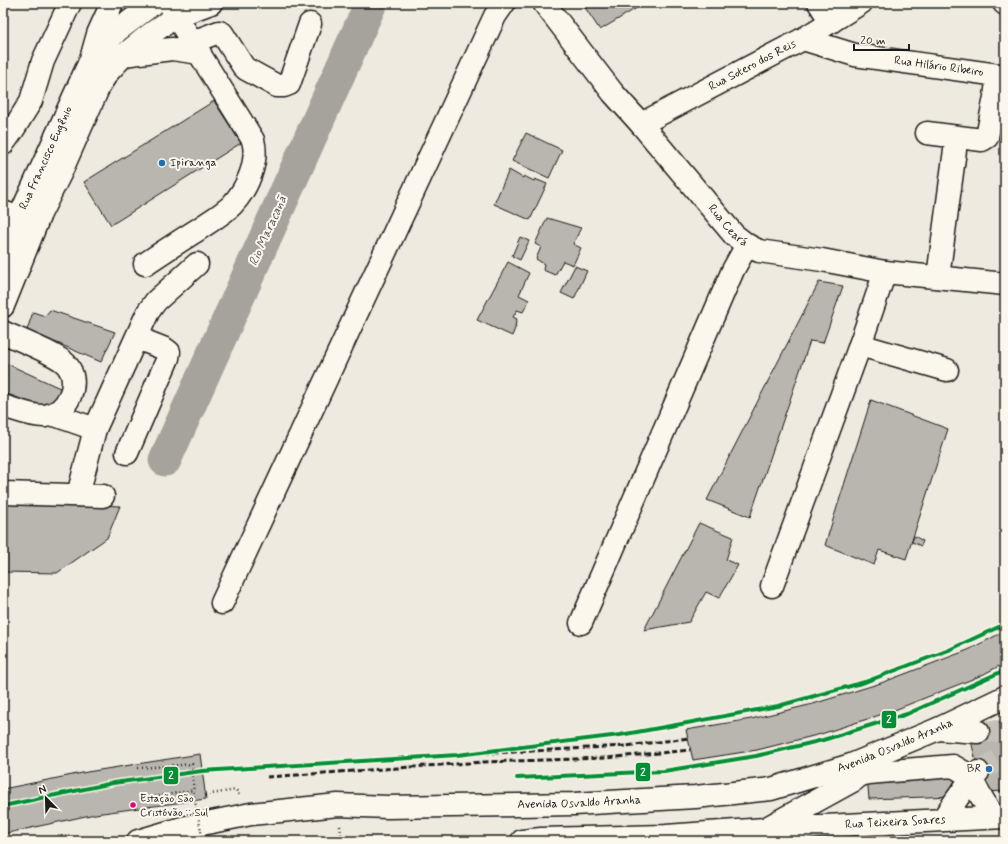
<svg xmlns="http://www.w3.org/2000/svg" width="1008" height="844" font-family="Mynerve,sans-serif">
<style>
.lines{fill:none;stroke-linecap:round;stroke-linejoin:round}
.river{stroke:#a6a39d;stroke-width:33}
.building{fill:#b9b6af;stroke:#1c1c1c}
.minor-tunnel{stroke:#c4c1b8;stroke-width:22;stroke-dasharray:22 11;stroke-linecap:butt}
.minor-casing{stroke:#1c1c1c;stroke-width:25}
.major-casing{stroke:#1c1c1c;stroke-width:25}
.path{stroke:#1c1c1c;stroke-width:2.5;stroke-dasharray:1 3;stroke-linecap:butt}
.minor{stroke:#fbf7ec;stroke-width:22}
.major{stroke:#fbf7ec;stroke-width:22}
.rail{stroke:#1c1c1c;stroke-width:3;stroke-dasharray:6 3;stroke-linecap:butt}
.path-bridge{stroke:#1c1c1c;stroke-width:2.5;stroke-dasharray:1 3;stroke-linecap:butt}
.metro-1-casing{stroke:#fbf7ec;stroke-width:7}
.metro-1{stroke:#028f34;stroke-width:4}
.poi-dot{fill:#1f6fb2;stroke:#fbf7ec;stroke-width:1.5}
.bus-dot{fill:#e5007d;stroke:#fbf7ec;stroke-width:1.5}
.labels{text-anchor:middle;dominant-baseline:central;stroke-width:4;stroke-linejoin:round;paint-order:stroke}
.bus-label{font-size:11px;fill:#1c1c1c;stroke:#fbf7ec;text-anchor:start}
.street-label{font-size:12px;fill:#1c1c1c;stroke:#fbf7ec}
.poi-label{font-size:12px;fill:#1c1c1c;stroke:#fbf7ec;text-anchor:start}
.water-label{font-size:13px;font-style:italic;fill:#5a5956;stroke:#fbf7ec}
.line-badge{stroke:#fbf7ec;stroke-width:1.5}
.badge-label{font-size:11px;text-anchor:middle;font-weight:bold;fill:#fff}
</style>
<rect width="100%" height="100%" fill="#eeeadf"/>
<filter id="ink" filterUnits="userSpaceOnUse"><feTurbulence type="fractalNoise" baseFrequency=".025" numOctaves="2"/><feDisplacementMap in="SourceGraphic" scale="8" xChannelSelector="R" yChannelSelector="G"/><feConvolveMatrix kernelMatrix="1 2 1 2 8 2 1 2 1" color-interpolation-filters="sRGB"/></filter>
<g filter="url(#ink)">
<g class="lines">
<path class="river" d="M165 460 371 3"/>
</g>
<path class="building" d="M582 3H645L600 30Z
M214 101 241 143 111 225 84 182Z
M526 133 562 150 549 178 512 161Z
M509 170 523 178 524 176 534 181 535 179 547 184 530 220 494 204Z
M547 218 581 228 573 244 581 248 573 265 563 261 555 275 543 270 544 264 536 259 541 247 535 244Z
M520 237 529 241 520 260 512 256Z
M508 262 529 273 519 295 529 300 523 312 517 310 513 317 517 319 515 326H516L512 336 477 320Z
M575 266 587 271 574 299 561 293Z
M819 282 843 286 823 343 810 341 750 517 707 500Z
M50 310 115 332 101 362 27 330 33 312 45 316Z
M3 362 62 389 48 410 3 392Z
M871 400 948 429 906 559 879 550 874 565 825 545Z
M3 501 120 506 107 538 57 573 3 572Z
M699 523 733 537 726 560 738 565 719 598 706 592 689 622 644 630Z
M914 536 923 541 921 546 912 542Z
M1005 631V663L980 676 892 711 821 734 757 750 693 760 686 730 751 719 813 704 881 683 968 650Z
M1005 719V791L983 792 970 736Z
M200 754 206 799 95 814 3 834V789L87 772Z
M955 773V796L869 799 867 776Z"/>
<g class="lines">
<path class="minor-tunnel" d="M978 732 999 731 1005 728
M978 772 998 760H1005"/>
<g class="minor-casing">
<g id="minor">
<path id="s1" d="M544 3 613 93 641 124 734 235 747 245 759 251 822 260 885 272 1005 284"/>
<path d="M819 3 831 22"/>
<path d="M1004 3 1005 4"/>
<path id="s2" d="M803 39 855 55 1005 76"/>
<path d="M192 42 219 32 222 33 243 66 246 69 277 86H284L289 84 310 24"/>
<path d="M123 55 172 49 200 53"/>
<path id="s3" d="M641 124 803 39 861 3"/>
<path d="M927 133 982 140 987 137 995 97 998 75"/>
<path d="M3 144 13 130 31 101 43 61 70 3"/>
<path d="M3 212 19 218"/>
<path d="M145 264C163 252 181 240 199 229 210 221 223 214 232 205 247 189 259 162 253 140L176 16 170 4"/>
<path d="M938 277 955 150"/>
<path d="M3 306 40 214 60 174 100 84 108 72 124 55 145 38 176 16 211 3"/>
<path d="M3 332C17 339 57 354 66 364 82 382 68 413 45 416 33 417 14 409 3 406"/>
<path d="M860 345 947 370"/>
<path d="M52 414 95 429 148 312 156 301 197 264"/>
<path d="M127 453 168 358 169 352 165 349 137 338"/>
<path d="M3 493 103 496"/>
<path d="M78 495 95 429"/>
<path d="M772 586 860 345 885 272"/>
<path d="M222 603 495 16 504 3"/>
<path d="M581 623 733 270 747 245"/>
<path d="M938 729 978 732"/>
<path d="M942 820 971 779 978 772"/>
<path d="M765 829 854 780 860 775 868 773 953 766 967 774 971 779 993 817"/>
</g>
</g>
<g class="major-casing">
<g id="major">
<path d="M95 55 117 31 154 3"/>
<path id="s4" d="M3 258 19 218 91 59 98 34 112 3"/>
<path id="s5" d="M138 841 182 828 251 814 338 805 387 807 574 804 695 797 771 789 851 765 938 729 1005 697"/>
<path id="s6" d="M522 841 541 839 666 836 765 829 1005 817"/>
</g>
</g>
<path class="path" d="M138 768 168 766
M205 795 236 790 240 796
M143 799 194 790
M340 826 342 841"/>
<use href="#minor" class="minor"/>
<use href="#major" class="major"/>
<path class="rail" d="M457 755 626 746 689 738
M267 777 484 762 606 758 690 750"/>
<path class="path-bridge" d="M168 766 192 764 194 796 203 841"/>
<g class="metro-1-casing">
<path id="metro-1" d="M517 778 664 771 756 756 823 740 907 714 1005 670
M3 806 113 783 202 771 457 755 620 735 687 723 778 706 865 682 949 650 1005 624"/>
</g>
<use href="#metro-1" class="metro-1"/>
</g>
</g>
<g class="poi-dot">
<circle cx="162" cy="163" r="4"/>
<circle cx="989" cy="769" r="4"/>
</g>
<circle class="bus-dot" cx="133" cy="805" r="3.5"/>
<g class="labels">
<g class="bus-label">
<text x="140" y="799">Estação São<tspan x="140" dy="14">Cristóvão :: Sul</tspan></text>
</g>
<g class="street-label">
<text stroke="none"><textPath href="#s3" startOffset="126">Rua Sotero dos Reis</textPath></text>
<text stroke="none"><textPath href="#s2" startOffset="139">Rua Hilário Ribeiro</textPath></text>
<text stroke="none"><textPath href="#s4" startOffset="109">Rua Francisco Eugênio</textPath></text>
<text stroke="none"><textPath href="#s1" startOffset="289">Rua Ceará</textPath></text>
<text stroke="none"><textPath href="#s5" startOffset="769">Avenida Osvaldo Aranha</textPath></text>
<text stroke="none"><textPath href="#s5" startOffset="445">Avenida Osvaldo Aranha</textPath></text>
<text stroke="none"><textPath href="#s6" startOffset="374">Rua Teixeira Soares</textPath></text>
</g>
<g class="poi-label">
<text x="170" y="163">Ipiranga</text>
<text x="981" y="769" text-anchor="end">BR</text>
</g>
<g class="water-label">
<text transform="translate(268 231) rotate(-66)">Rio Maracanã</text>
</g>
</g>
<g class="line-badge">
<rect x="881" y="710" width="16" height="19" rx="4" fill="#028f34"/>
<rect x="635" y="762" width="16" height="20" rx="4" fill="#028f34"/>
<rect x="163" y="766" width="16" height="19" rx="4" fill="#028f34"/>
</g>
<g class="badge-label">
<text x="889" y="723">2</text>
<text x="643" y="776">2</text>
<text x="171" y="779">2</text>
</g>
<rect width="1008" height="844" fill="none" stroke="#fbf7ec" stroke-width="16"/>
<rect x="8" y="8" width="992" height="828" fill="none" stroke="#1c1c1c" stroke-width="1.5" filter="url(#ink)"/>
<g transform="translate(46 798) rotate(337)" stroke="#fbf7ec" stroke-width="3" paint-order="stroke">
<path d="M0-3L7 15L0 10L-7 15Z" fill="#1c1c1c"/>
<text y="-6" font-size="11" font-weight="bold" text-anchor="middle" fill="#1c1c1c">N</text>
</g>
<path d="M854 44v6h55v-6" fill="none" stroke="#1c1c1c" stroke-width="2"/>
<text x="860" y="44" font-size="12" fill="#1c1c1c" stroke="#fbf7ec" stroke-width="3" paint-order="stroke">20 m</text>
</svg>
